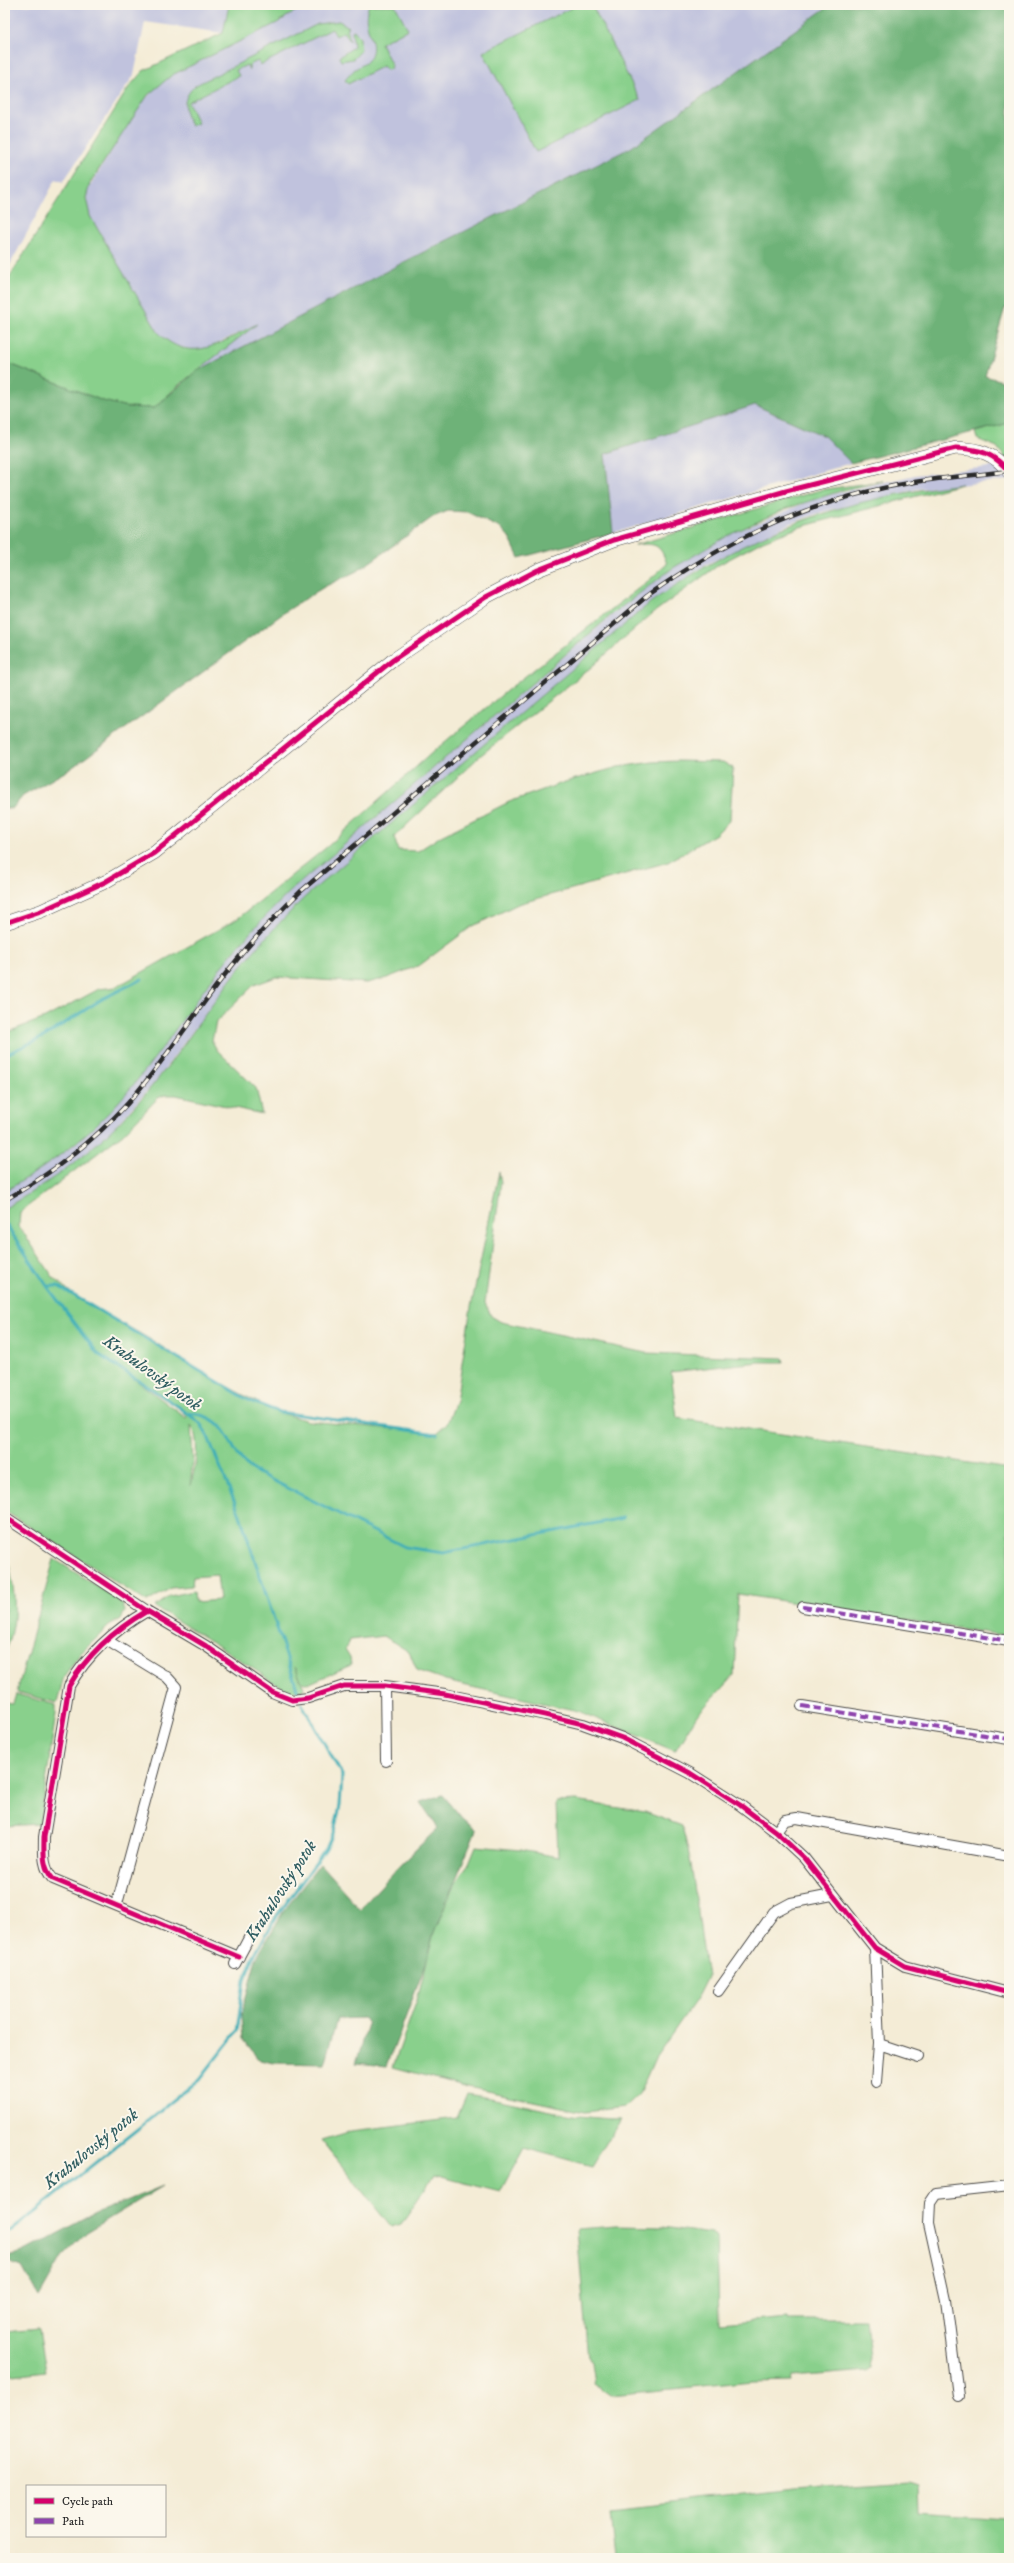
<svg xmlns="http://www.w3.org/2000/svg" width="1014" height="2563" font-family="'IM FELL DW Pica',serif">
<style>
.industrial{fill:#c0c2dd}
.green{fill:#89d08c;stroke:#5a7e5c;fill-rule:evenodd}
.forest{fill:#6eb278;stroke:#4c6e52}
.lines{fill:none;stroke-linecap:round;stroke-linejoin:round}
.stream{stroke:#3daeb7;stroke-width:3}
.minor-casing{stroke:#494845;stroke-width:12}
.tertiary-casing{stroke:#494845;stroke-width:14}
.minor{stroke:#fff;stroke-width:10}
.tertiary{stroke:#fff;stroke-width:13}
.rail-casing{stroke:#2b2b2b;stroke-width:4.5}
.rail{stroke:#fbf7ec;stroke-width:3;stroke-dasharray:9;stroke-linecap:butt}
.quiet{stroke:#8e44ad;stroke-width:4;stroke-dasharray:8 4;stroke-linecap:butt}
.cycleway-casing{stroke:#fbf7ec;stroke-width:8}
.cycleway{stroke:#d6006c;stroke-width:5}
.labels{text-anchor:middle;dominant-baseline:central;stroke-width:4;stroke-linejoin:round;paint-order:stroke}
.water-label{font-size:17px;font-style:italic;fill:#325f63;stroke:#fbf7ec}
</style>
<rect width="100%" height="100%" fill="#fbf7ec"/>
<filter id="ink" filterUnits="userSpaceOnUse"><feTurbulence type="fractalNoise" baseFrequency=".025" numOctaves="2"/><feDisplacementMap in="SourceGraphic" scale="8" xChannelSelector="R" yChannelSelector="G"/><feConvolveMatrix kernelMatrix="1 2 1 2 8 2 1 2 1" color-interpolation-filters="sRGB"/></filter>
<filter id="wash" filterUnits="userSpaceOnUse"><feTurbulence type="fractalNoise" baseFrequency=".012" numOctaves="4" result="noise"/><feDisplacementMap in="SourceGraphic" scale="16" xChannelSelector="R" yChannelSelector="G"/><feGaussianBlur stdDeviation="0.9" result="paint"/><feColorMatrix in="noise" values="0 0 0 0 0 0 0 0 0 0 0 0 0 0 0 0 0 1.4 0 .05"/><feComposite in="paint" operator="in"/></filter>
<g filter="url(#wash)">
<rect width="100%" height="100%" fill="#f4ecd6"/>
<path class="industrial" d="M5 5H229L223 33 145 22 134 75 63 182 56 179 5 274Z
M305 5H830L632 147 404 262 197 371 255 325 210 347 197 350 175 346 166 340 158 332 90 216 87 207V190L142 103 159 84 172 75 277 23Z
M755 405 824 436 851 463 613 533 605 454Z
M1009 465V480L917 489 822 512 791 523 705 565 651 602 305 897 279 923 233 976 155 1082 109 1133 60 1174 5 1208V1191L51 1162 74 1145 122 1098 221 967 268 912 295 887 642 590 697 552 729 535 817 498 915 475Z"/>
<path class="green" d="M229 5H305L277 23 172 75 148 95 90 183 86 198 90 216 158 332C191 367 223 341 257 324L180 384 154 408 127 407 103 401 5 362V284L129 87 143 71 223 33Z
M369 5H395L408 29 381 43 392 66 390 69 387 70 383 66 348 84 345 80C348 77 351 73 354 70 359 66 365 65 369 59 381 41 359 29 369 5Z
M577 5H592L640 100 536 152 483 52Z
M339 21 349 27 347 28 350 41 344 32 336 36 332 29 260 65 258 61 249 65V70L247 65 236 70 239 76 188 102 198 123 191 126C183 110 181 98 196 85L318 24Z
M354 30 360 38 361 51 353 59 341 61 339 57 354 47 352 31Z
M1009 423V463L997 447 977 439 975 432Z
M883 481 844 490 785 509 729 535 673 568 615 612 295 887C269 912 244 938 221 967 188 1010 159 1056 123 1097 90 1135 49 1166 5 1191V1033L45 1018 99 989 116 987 237 919 260 901 328 846 435 750 510 688 648 581 667 564C660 544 656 543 635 545L820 490Z
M962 484 800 527 763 541 720 564 653 613 589 669 481 755 394 837 398 850 418 851 441 836 509 802 565 782 618 767 653 762 678 761 723 762 733 768 730 820 716 834 668 862 518 904 471 927 420 965 387 978 367 983 276 977 254 985 216 1022 212 1041 217 1050 256 1088 262 1114 176 1095H165L158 1098 123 1134 20 1212 19 1226 53 1277 76 1297 153 1341 207 1376 274 1411 308 1421 437 1433 447 1424 456 1401 471 1307 499 1172 501 1182 485 1303 491 1316 501 1322 646 1353 783 1358 784 1362H759L671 1372 677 1418 1009 1469V1636L738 1594 734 1675 697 1715 675 1751 578 1711 454 1683 417 1670 409 1652 384 1636 350 1640 345 1649 350 1657 351 1665 308 1684 302 1682 295 1667 304 1688 302 1691H287L225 1650 155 1607 170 1596 194 1591 195 1602 220 1600 217 1575 193 1577 192 1586 171 1588 147 1602 5 1511V1208C53 1181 96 1149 133 1108 170 1068 199 1021 232 978 254 949 279 923 305 897L651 602C751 531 841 499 962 484ZM133 1378 182 1410 187 1417 186 1418ZM191 1425C201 1440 195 1471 190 1486L193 1462Z
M5 1551C15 1582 20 1622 5 1652Z
M54 1559 122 1602 125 1611 121 1619 109 1626 80 1654 64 1676 57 1703 17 1692Z
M16 1694 56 1705V1713L40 1824 5 1826V1709L6 1703 13 1704Z
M576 1801 645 1812 682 1826 691 1863 707 1977 695 2001 655 2058 639 2094 625 2107 585 2112 468 2087 393 2067 418 1997 434 1932 455 1883 469 1863 476 1846 521 1850 558 1857 556 1802Z
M467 2094C519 2102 568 2119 621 2119L592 2166 524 2148 500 2192 434 2175 401 2224 391 2227 321 2140 351 2131 457 2118Z
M616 2226 663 2227 711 2234 717 2238 719 2324 788 2318V2320H866L871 2368 867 2371 792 2377 791 2381 753 2382 611 2396 594 2384 591 2363 588 2359 577 2229Z
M39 2329 46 2371 5 2376V2332Z
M906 2480 917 2483 918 2515 1009 2521V2558H615L610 2509 797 2488Z"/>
<path class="forest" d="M830 5H1009V309L1005 308 985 376 1009 383V423L851 463 824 436 755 405 605 454 613 533 519 558 509 537 502 529 467 512 448 511 433 517 359 570 324 587 288 610 70 769 23 796 12 809 5 808V362L103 401 127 407 154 408 197 371 404 262 632 147Z
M443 1795 462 1818 476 1830 434 1932 425 1966 387 2066 356 2063 368 2024 364 2018 337 2019 324 2064 273 2063 260 2060 243 2039 241 2016 256 1959 283 1912 320 1864 360 1909 402 1863 438 1828 420 1802Z
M163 2186 87 2232 62 2257 39 2297 22 2267 5 2261V2257L23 2252 96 2213Z"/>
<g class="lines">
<path class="stream" d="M5 1055 45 1036 102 999 142 979
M5 1223 47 1286 98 1354 179 1407 200 1423 208 1437 240 1515 299 1695
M47 1286H58L250 1401 279 1412 437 1434
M187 1413C235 1416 222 1449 254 1471L405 1547 443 1553 623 1518
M5 2235 200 2079 237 2031 244 1980 254 1956 276 1917 326 1849 334 1831 340 1806 342 1775 302 1704"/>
</g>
</g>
<g filter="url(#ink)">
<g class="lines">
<g class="minor-casing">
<path id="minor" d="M5 1517 147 1611 206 1646 272 1692 292 1700 308 1698 344 1686H385L445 1694 545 1715 583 1724 622 1738 690 1773 740 1805 776 1832 804 1858 875 1948 905 1966 1009 1993
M803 1607 1009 1641
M147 1611C116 1629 87 1655 69 1686L44 1837C44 1852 42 1867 53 1879L239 1957
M108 1641 167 1677 176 1687 117 1904
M385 1686 386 1761
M802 1706 1009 1739
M776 1832 785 1820 797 1818 1009 1856
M875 1948 879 2044 876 2082
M235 1964 250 1936
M718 1991 774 1912 791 1903 832 1895
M879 2044 918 2057
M958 2396 946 2300 929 2223 930 2203 936 2194 1009 2186"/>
</g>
<g class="tertiary-casing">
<path id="tertiary" d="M5 923 41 911 105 882 154 853 393 660 486 597 538 570 614 540 786 491 956 448C979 449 994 453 1009 472"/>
</g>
<use href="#minor" class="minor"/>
<use href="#tertiary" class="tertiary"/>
<g class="rail-casing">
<path id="rail" d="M5 1200C51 1174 93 1142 128 1103 164 1062 193 1015 227 972 249 944 274 917 300 892L647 596C728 538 816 498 915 482 946 477 978 475 1009 471"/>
</g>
<use href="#rail" class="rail"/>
<path class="quiet" d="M803 1607 1009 1641
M802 1706 1009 1739"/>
<g class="cycleway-casing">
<path id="cycleway" d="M5 923 41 911 105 882 154 853 393 660 486 597 538 570 614 540 786 491 956 448C979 449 994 453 1009 472
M5 1517 147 1611 206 1646 272 1692 292 1700 308 1698 344 1686H385L445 1694 545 1715 583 1724 622 1738 690 1773 740 1805 776 1832 804 1858 875 1948 905 1966 1009 1993
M147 1611C116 1629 87 1655 69 1686L44 1837C44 1852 42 1867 53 1879L239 1957"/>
</g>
<use href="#cycleway" class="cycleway"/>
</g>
</g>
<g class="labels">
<g class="water-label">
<text transform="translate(152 1373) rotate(36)">Krahulovský potok</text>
<text transform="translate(281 1891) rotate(-57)">Krahulovský potok</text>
<text transform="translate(91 2149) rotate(-39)">Krahulovský potok</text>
</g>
</g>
<rect width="1014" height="2563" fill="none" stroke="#fbf7ec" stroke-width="20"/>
<rect x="26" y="2485" width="140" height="52" fill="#fbf7ec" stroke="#a8a59f"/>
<rect x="34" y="2498" width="20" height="6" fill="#d6006c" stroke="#a8a59f"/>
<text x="62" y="2505" font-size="12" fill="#2b2b2b">Cycle path</text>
<rect x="34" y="2518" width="20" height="6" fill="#8e44ad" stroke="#a8a59f"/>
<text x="62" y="2525" font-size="12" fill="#2b2b2b">Path</text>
</svg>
